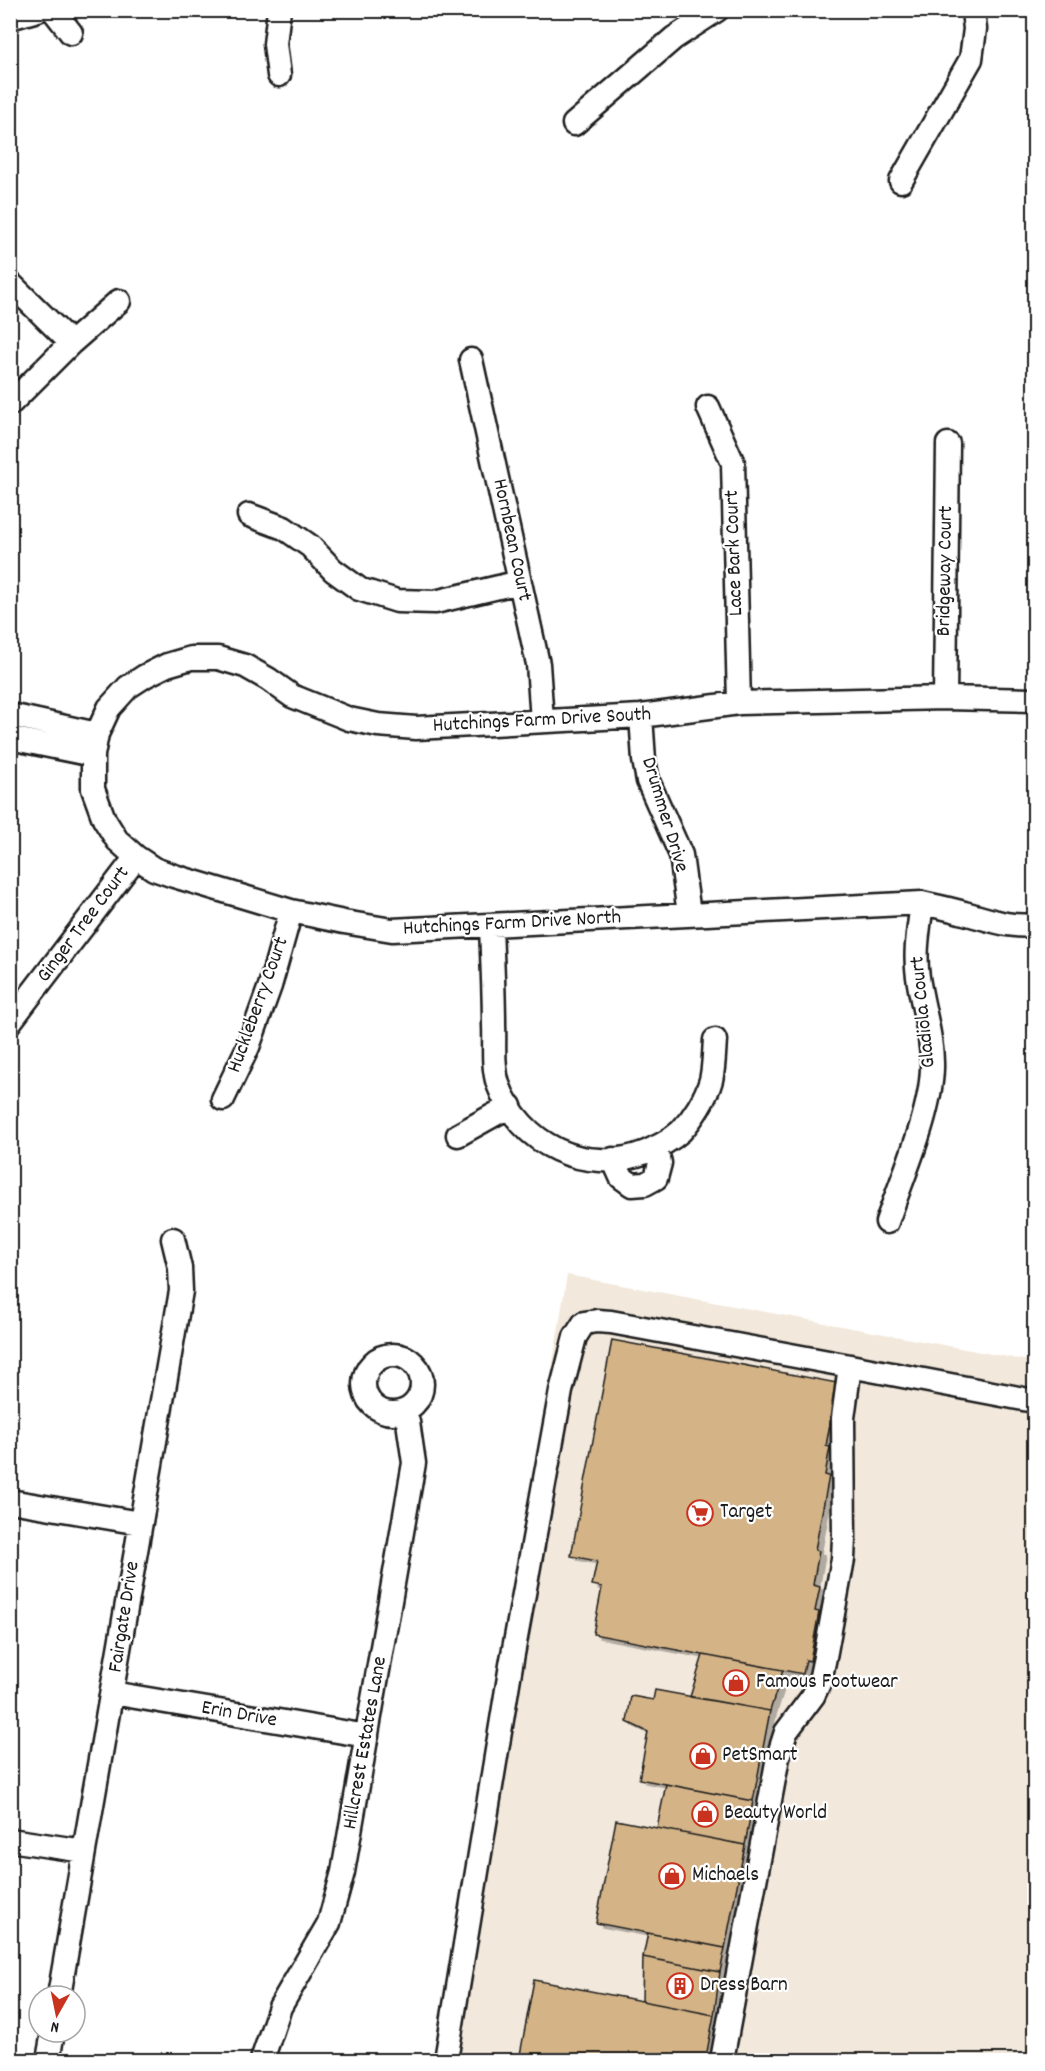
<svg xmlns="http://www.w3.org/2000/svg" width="1045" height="2071" font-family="Dekko,sans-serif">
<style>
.built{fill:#f2e8db}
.building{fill:#d4b487;stroke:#1c1c1c;stroke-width:1.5;filter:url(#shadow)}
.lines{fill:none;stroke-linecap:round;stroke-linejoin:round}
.minor-casing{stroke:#1c1c1c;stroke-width:27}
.minor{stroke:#fff;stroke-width:22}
.labels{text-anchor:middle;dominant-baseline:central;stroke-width:4.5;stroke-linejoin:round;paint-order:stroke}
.street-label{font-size:21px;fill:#1c1c1c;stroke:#fff}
.poi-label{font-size:21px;fill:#1c1c1c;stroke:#fff;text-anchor:start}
</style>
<defs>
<filter id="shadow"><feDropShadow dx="6" dy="4" stdDeviation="0" flood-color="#0004"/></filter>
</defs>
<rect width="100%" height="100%" fill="#fff"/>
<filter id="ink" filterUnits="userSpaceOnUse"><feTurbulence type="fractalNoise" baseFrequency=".0167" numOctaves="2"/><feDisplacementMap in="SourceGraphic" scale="12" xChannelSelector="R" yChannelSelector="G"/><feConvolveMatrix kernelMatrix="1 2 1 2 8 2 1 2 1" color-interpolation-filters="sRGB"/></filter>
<g filter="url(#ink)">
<path class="built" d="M567 1275 1034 1362V2060H441Z"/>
<path class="building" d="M612 1340 837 1383 826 1446 830 1447 825 1475 829 1476 815 1550 819 1551 813 1585 820 1587 815 1611 819 1612 810 1661 806 1660 803 1674 593 1634 602 1587 592 1585 597 1561 571 1556Z
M703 1655 783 1670 770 1711 690 1697Z
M655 1690 770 1711 753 1801 639 1779 648 1732 627 1722 631 1696 653 1700Z
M666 1784 753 1801 745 1845 657 1828Z
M616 1820 745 1845 725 1948 596 1923Z
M648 1933 725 1948 720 1972 643 1957Z
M643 1957 720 1972 714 2015 642 2001Z
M534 1980 714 2015 706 2057H708L707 2060H519Z"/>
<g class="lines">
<g class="minor-casing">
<path id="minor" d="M53 10 71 33
M10 18 38 10
M279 75 275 44 279 10
M574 124 674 38 717 10
M901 181 971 59 975 29 973 10
M10 283 71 343
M471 360 538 664 542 721
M10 404 71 343 119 301
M708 407 733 463 739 703
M249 515 284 528 310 546 333 570 359 589 397 601 435 602 520 582
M945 698 948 444
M1034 700 945 698 739 703 641 716 416 728 378 725 349 719 292 696 268 679 245 666 218 658H191L167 665 145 676 128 687 109 708 97 734 93 755V789L104 819 117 840 136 857 154 869 174 876 291 911 344 922 392 930 922 903C936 906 951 909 964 913 988 919 1009 928 1034 925
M10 715 97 734
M641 716 644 760 648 781 681 855 689 914
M10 738 93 755
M491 925C492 958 494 992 494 1025 495 1044 492 1065 498 1084 520 1145 585 1176 646 1152 658 1147 671 1140 681 1131 693 1118 706 1098 711 1080 714 1068 714 1052 715 1040
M10 1022 136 857
M223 1099 248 1047 270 986 291 911
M458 1135 510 1106
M613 1159 621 1177 632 1185 645 1184 656 1178 660 1163 656 1147
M887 1222C902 1178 931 1114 932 1068 933 1037 922 1007 918 977 914 952 919 928 922 903
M364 1384a29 29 0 1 1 58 0a29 29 0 1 1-58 0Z
M10 1501 140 1523
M112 1693 367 1736
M10 1840 84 1851
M59 1996 181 1291 180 1268 173 1239
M48 2060 53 2032
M262 2060 280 2007 329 1923 343 1872 414 1463 408 1422 403 1411
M446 2060 511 1665 561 1391 575 1337 584 1323 597 1321 611 1322 850 1366
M722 2060 778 1757 786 1732 813 1696 820 1681 825 1657 843 1559 844 1538 843 1418 850 1366 1034 1401"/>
</g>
<use href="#minor" class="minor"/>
</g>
</g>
<defs>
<g id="supermarket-ring" transform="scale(1.35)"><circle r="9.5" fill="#fff" stroke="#c8321e" stroke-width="1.5"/><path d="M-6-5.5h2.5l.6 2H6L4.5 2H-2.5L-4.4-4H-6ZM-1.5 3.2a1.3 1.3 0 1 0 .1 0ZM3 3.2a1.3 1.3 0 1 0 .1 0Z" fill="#c8321e"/></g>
<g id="shop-ring" transform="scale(1.35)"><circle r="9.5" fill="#fff" stroke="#c8321e" stroke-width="1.5"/><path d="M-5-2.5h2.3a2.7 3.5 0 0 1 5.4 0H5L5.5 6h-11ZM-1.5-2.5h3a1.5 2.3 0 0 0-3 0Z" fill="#c8321e"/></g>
<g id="building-ring" transform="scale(1.35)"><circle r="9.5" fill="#fff" stroke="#c8321e" stroke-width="1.5"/><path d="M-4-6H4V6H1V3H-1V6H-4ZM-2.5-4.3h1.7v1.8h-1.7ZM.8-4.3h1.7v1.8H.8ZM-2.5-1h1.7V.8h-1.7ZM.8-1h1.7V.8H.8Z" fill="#c8321e"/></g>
</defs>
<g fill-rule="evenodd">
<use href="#supermarket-ring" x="700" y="1513"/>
<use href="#shop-ring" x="736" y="1683"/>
<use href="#shop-ring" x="703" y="1756"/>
<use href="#shop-ring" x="705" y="1814"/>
<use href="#shop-ring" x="672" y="1876"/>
<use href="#building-ring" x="680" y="1986"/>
</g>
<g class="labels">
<g class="street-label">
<text transform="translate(511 540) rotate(78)">Hornbean Court</text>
<text transform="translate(735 553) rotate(-92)">Lace Bark Court</text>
<text transform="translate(946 571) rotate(-89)">Bridgeway Court</text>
<text transform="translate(542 721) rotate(-3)">Hutchings Farm Drive South</text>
<text transform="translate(664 815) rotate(73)">Drummer Drive</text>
<text transform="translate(512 924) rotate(-3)">Hutchings Farm Drive North</text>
<text transform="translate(84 925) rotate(-53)">Ginger Tree Court</text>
<text transform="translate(259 1005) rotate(-70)">Huckleberry Court</text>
<text transform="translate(924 1012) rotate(-96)">Gladiola Court</text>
<text transform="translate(125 1617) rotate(-81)">Fairgate Drive</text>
<text transform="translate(239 1715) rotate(10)">Erin Drive</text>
<text transform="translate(366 1743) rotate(-80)">Hillcrest Estates Lane</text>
</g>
<g class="poi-label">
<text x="720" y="1513">Target</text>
<text x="756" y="1683">Famous Footwear</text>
<text x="722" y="1756">PetSmart</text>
<text x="724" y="1814">Beauty World</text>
<text x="692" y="1876">Michaels</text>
<text x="700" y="1986">Dress Barn</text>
</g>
</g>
<rect width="1045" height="2071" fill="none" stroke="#fff" stroke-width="36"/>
<rect x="18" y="18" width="1009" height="2035" fill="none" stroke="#1c1c1c" stroke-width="2" filter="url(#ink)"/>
<g transform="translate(57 2014) rotate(189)"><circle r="28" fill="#ffffff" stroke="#a4a4a4" stroke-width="1.5"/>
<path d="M0-4.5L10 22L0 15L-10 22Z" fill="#c8321e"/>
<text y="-9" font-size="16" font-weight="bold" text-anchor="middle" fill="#1c1c1c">N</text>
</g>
</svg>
